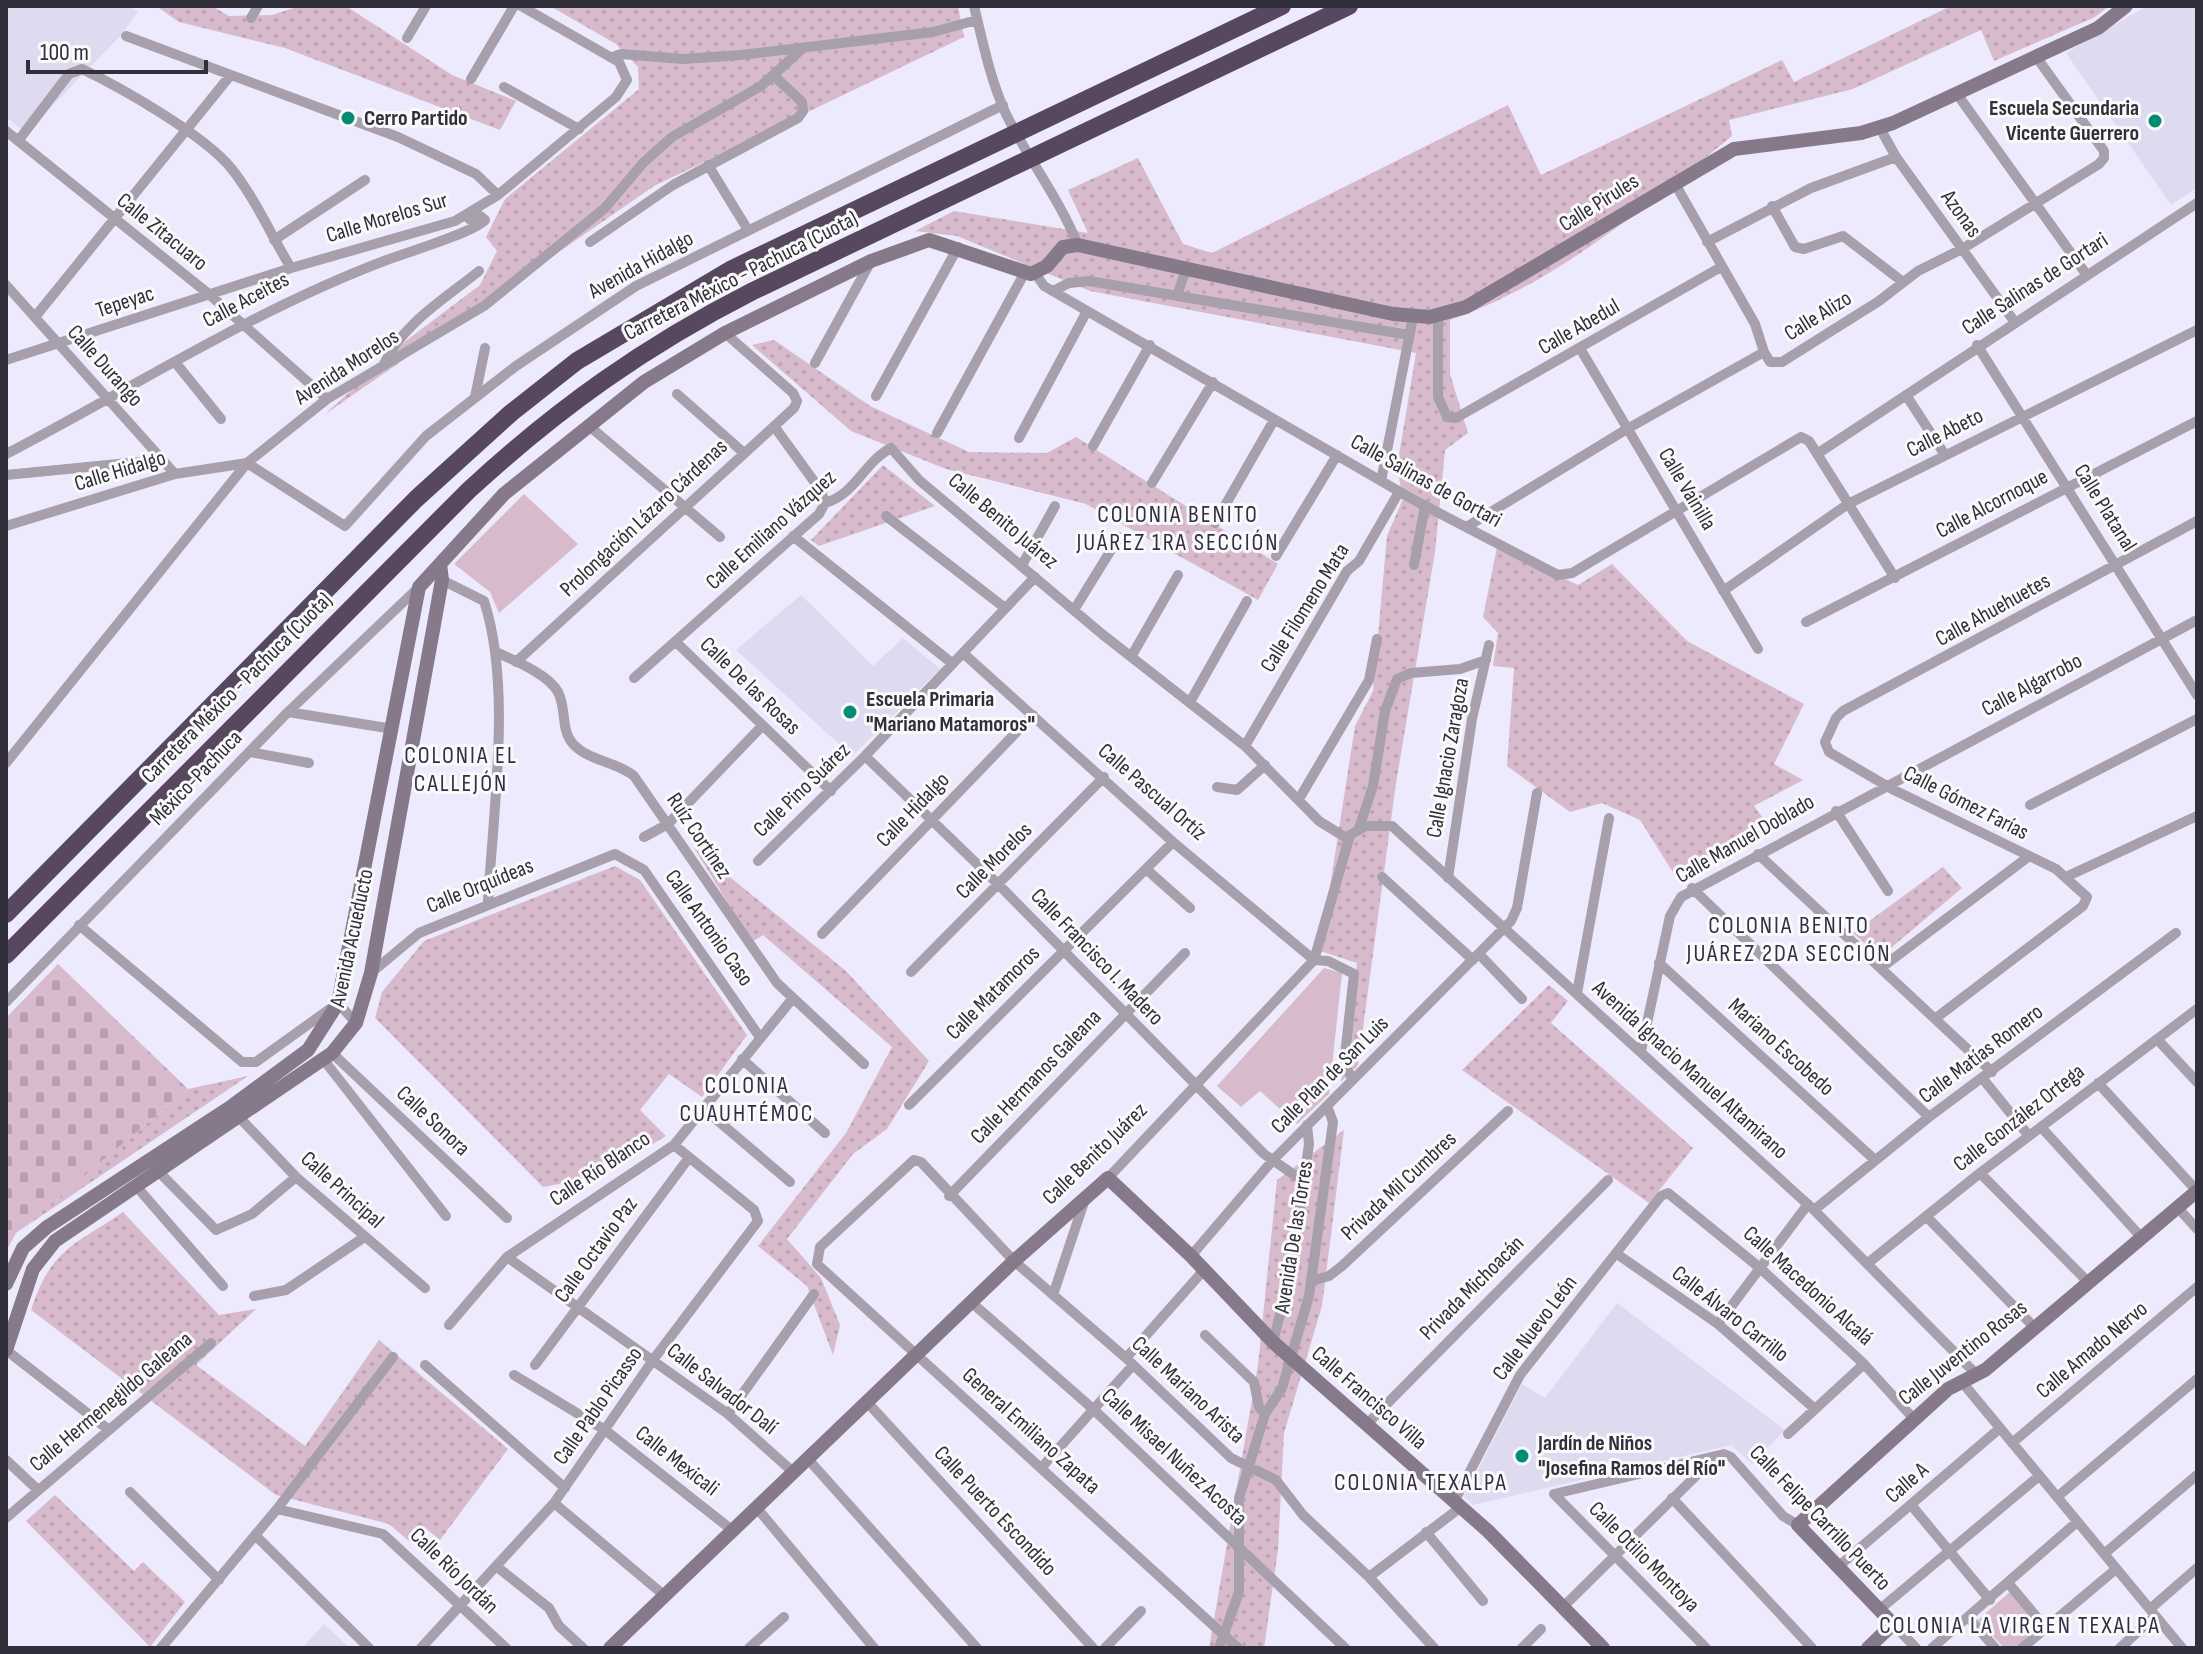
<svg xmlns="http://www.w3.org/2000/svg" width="2203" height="1654" font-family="'Sofia Sans Condensed',sans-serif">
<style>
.built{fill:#dedbf1}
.grass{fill:url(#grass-dots)}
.cemetery{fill:url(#cemetery-stones)}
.park{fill:#d8bacd}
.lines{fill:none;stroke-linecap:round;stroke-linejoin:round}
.street{stroke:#a79fab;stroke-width:10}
.secondary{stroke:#85798a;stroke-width:14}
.highway{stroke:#58485f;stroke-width:18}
.poi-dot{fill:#028c74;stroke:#fafafa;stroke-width:3}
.labels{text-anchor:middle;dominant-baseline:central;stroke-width:6;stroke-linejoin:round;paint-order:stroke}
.poi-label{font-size:22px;font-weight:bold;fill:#312f3b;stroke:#fafafa;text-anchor:start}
.street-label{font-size:22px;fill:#312f3b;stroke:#fafafa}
.neighbourhood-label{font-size:24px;letter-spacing:2px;fill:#332e47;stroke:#fafafa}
</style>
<defs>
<pattern id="grass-dots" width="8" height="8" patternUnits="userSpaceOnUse" patternTransform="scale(2)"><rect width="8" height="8" fill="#d8bacd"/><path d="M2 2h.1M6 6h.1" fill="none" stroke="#baa0b1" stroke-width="1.8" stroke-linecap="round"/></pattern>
<pattern id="cemetery-stones" width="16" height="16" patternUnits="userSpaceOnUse" patternTransform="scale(2)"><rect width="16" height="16" fill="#d8bacd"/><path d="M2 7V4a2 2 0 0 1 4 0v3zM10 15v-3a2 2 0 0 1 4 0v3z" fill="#baa0b1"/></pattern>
</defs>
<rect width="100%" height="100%" fill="#edeafd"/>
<path class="built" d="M6 6H127L138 11 122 34 26 133 6 117Z
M2147 6H2197V188L2171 205 2066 53Z
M801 595 873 666 903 638 940 669 852 756 736 650Z
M1617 1303 1785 1430 1752 1464 1731 1445 1473 1505 1464 1497 1522 1384 1545 1398Z
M324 1624 350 1648H302Z"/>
<path class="grass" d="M156 6H212L229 16 272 15 300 6H346L452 75 516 101 500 130 285 48 179 22Z
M550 6H958L964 37 654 186 324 415 407 340 480 285 497 251 486 237 505 199 639 89 638 67 616 44Z
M1951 6H2109L2095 17 1994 61 1981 30 1853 89 1729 120 1732 136C1646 206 1557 283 1450 320V374L1468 433 1445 450 1435 552 1396 783 1358 1065 1341 1082 1357 963 1320 951 1355 726 1373 691 1387 536 1403 499 1397 467 1416 353 1090 291 957 236 915 231 954 211 1088 233 1068 190 1138 158 1183 244 1212 253 1508 105 1541 175 1782 60 1794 82Z
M774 340 870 406 969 452 1047 453 1076 437 1278 564 1258 600 1086 504 946 469 851 431 752 345Z
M883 465 935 506 819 546 811 540Z
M1497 547 1578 585 1612 564 1687 641 1804 704 1774 764 1803 780 1754 806 1772 830 1676 877 1640 820 1602 803 1570 812 1507 766 1514 668 1493 666 1498 633 1483 617Z
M694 848 846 971 929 1061 887 1129 853 1154 787 1239 821 1278 840 1325 833 1355 807 1286 758 1246 846 1133 892 1047 763 935 752 942Z
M615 866 640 880 747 1035 702 1097 669 1074 640 1110 666 1136 596 1177 543 1187 375 1018 382 992 424 941Z
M1943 867 1962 888 1880 957 1853 933Z
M1549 985 1568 1001 1551 1023 1693 1148 1649 1203 1462 1070Z
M248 1076 16 1233 6 1251V1229L16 1233 188 1089Z
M1344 1130 1322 1306 1284 1433 1278 1550 1264 1648H1209L1258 1365 1277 1180Z
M123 1212 219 1315 256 1309 196 1365 305 1446 379 1340 508 1449 440 1540 424 1527 410 1542 389 1524 276 1495 31 1310C51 1249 73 1246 123 1212Z
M55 1495 134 1571 143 1562 185 1602 150 1647 26 1521Z"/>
<path class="cemetery" d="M58 964 188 1089 16 1233 6 1229V1018Z"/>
<path class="park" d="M524 494 578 544 499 613 490 592 454 564Z
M1324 968 1342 973 1329 1094 1297 1124 1260 1091 1241 1107 1217 1086Z
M2011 1591 2045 1629 2024 1648H2004L1978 1620Z"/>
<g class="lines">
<path class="street" d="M974 6C983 43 990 79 1006 114 1028 159 1059 198 1078 245
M251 18 258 6
M126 36 398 137 476 174 498 195
M407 38 426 6
M613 57 621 54 683 59 741 55 933 32 977 20
M471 79 514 6
M504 87 579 129
M1957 94 2086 274
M1880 128 1896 157 2014 321
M6 131 210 295 327 399
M18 141 69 74 82 69C122 88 204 135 231 168 255 198 271 235 291 268
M708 165 748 230
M1674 182 1755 324 1764 352
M1772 206 1795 247 1804 249 1843 236 1903 282
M274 240 365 180
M590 242 673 185 798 118 803 111 802 102 774 76
M1707 242 1811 188 1896 157
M1035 273 1044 286 1414 500 1558 575 1572 573 1801 437 1809 441 1895 578
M6 285 175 474
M1053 291 1069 283 1089 281 1409 335
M1177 296 1186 269
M1438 316V397L1447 417 1456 418 1721 267
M35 317 229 77
M1977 345 2197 695
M1581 350 1758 649
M6 360 291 268 455 221 498 195 616 97 627 80 619 62 521 6
M175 362 221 419
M815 363 870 263
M384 364C402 324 446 298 479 271
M677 394 744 453
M1906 395 1945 455
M876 396 958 247
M475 397 485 348
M588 425 720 537
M774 426 821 491 825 503
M937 433 1024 274
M1019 438 1087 311
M1093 446 1150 345
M6 454C133 388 250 312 384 261 405 253 473 233 485 220L480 216 469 219
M1817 454 2197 203
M247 463 345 526 426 436 516 366 636 286 1003 105
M6 475 159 460
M1381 481 1413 317
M1152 483 1213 382
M886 516 1005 608
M1215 523 1274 420
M6 526 175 474 247 463
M1468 526 1627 429 1764 352 1770 362H1782L1879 301 1918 271 1962 249 2099 164 2104 158V151L2037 58
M793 536 953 664
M1276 556 1337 455
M1022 565 1055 506
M1414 565 1425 506
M442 580 484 601C512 686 493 811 488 902
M1723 591 1848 504 2197 330
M1074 610 1119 537
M1806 622 2197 421
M677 643 831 791
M496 652C515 661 548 674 558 692 567 709 560 731 574 745 591 762 616 761 634 776L777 983 864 1064
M963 653 1173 842 1314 960
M1131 657 1178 575
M516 662 794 408 797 401 793 393 725 333
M634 678 819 514 825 503C855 495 864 462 891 448L919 480 1102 634 1245 746 1319 821 1348 839
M1190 702 1247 601
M288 712 393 729
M1245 746 1347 571 1359 561 1399 492
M250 752 309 763
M865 756 999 885 1264 1154 1303 1181
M6 763 247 463 327 399 484 306 605 208 643 163 672 137 761 86 803 48
M1217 787 1237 790 1265 765
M1299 799 1369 680 1377 639
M2030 805 2197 719
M1836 811 1888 891
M1359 828 1373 786 1385 711 1397 679 1411 673 1460 669 1486 660
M644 837 668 824 762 726
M1758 854 1992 1072
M758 861 865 756 1035 577
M1146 869 1190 908
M2068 876 2197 816
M1382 877 1473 960
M1448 878 1472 719 1489 645
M1692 888 1929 1117
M79 925 242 1062H256L338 1003 356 1023
M822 934 1033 715
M1479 954 1522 999
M1314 960 1328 961 1354 974 1344 1064 1353 1080
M1659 963 1875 1160
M1881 968 2028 857
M911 972 1104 777
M371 973 419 933 615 854 644 870 759 1036
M1577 993 1609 818
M6 1002 288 712 418 588
M1936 1018 2083 906 2087 897 2056 869 1892 789 1829 752 1825 742 1836 718 1843 711 2197 521
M2157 1039 2197 1082
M1641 1051 1670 916 1681 897 2197 620
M332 1053 507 1218
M323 1059 446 1216
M742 1059 825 1133
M1983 1079 2029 1136
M2098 1083 2197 1191
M909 1105 1173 842
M704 1109 790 1182
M238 1116 296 1177 425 1288
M2041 1127 2142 1238
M158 1171 216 1230 252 1214 296 1177
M1980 1173 2088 1282
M1108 1178 1314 960 1350 835 1366 826H1392L1814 1210 1977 1375
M136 1186 223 1286
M949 1196 1185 953
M2178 1208 2197 1229
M1814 1210 1929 1117 2176 933
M1926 1216 2034 1327
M1617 1254 1718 1324 1815 1409
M1191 1256 1273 1160 1511 921 1517 908 1537 793
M507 1257 728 1414 792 1471
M1868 1263 1980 1173 2197 1009
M1312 1281 1329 1276 1342 1266 1508 1111
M1053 1295 1084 1202
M254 1296 286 1290 363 1238
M971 1302 1093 1409 1345 1648
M1718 1324 1808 1204
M449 1325 507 1257 674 1145 793 998
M1205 1335 1254 1382 1259 1407 1265 1414
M1273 1342 1291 1271 1309 1144 1307 1125
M6 1350 109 1430
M1126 1358 1204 1270
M425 1365 565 1488
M535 1365 688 1159
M514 1375 605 1430 732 1530
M1962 1382 2182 1648
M867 1402 1093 1648
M728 1414 814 1294
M1366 1425 1608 1180
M1788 1434 1864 1364
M2012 1443 2197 1287
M807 1458 977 1648
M6 1460 38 1490
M1042 1467 1133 1365
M130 1492 219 1580
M1554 1494 1724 1454 1731 1457 1783 1516 1798 1525
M1554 1494 1706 1648
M2057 1497 2197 1379
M1672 1498 1812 1648
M1454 1502 1520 1375 1661 1196 1668 1193 1760 1268 1864 1364 1913 1418
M554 1503 665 1596
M1912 1506 1990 1600
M756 1507 874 1648
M277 1509 383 1534 506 1648
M6 1518 211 1343
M1426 1532 1483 1601
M255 1535 369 1648
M2104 1554 2197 1475
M496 1566 549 1608 559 1626 583 1648
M1839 1566 1999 1429
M1369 1577 1461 1507
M2009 1584 2045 1627
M1563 1607 1715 1457
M2150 1609 2197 1568
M1879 1610 2039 1476
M1969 1618 1995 1648
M1893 1624 1916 1648
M161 1648 277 1509 393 1357
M421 1648 554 1503 653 1360 758 1221 754 1210 674 1145
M749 1648 784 1617
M1105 1648 1141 1611
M1219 1648 1239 1592V1498L1265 1414 1282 1388 1309 1296 1333 1122 1327 1106
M1238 1648 817 1264 820 1247 914 1160 921 1162 1014 1261 1126 1358 1231 1458 1276 1480 1303 1515 1369 1577 1434 1648
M1522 1648 1541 1629
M1932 1648 2077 1522
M2022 1648 2116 1569
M2120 1648 2155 1616"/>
<path class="secondary" d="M6 1284 23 1248 47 1227 232 1106 308 1050 338 1003 419 587 504 494 644 382 725 333 871 261 929 240 1031 274 1047 266 1063 247 1078 245 1393 314 1430 317 1466 307 1734 149 1861 133 1893 123 2098 28 2126 6
M6 1350 33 1269 55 1241 332 1053 356 1023 371 973 442 580 440 564
M610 1648 1014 1261 1108 1178 1191 1256 1273 1342 1488 1531 1603 1648
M1868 1648 1893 1624 1798 1525 1948 1389 1985 1370 2197 1191"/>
<path class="highway" d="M6 914 416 499 511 413 577 361 732 269 1282 6
M6 955 469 490C558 408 645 346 753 291L1349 6"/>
</g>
<g class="poi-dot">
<circle cx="348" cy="118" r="8"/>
<circle cx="2155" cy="121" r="8"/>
<circle cx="850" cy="712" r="8"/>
<circle cx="1522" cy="1456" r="8"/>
</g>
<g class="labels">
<g class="poi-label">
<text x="2139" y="108" text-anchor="end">Escuela Secundaria<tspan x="2139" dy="25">Vicente Guerrero</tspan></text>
<text x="364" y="118">Cerro Partido</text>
<text x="866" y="699">Escuela Primaria<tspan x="866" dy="25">"Mariano Matamoros"</tspan></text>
<text x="1538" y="1443">Jardín de Niños<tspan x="1538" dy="25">"Josefina Ramos del Río"</tspan></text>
</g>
<g class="street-label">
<text transform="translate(1599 203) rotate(-32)">Calle Pirules</text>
<text transform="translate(1961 214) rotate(54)">Azonas</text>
<text transform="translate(387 218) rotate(-17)">Calle Morelos Sur</text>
<text transform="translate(162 232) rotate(39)">Calle Zitacuaro</text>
<text transform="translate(641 265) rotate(-29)">Avenida Hidalgo</text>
<text transform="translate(741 276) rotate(-27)">Carretera México - Pachuca (Cuota)</text>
<text transform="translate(2035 284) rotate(-33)">Calle Salinas de Gortari</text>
<text transform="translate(246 300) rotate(-28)">Calle Aceites</text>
<text transform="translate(125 302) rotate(-18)">Tepeyac</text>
<text transform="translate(1818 316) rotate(-32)">Calle Alizo</text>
<text transform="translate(1579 327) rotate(-30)">Calle Abedul</text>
<text transform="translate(105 366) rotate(48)">Calle Durango</text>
<text transform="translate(347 367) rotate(-33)">Avenida Morelos</text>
<text transform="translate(1945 433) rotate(-27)">Calle Abeto</text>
<text transform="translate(120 471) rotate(-17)">Calle Hidalgo</text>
<text transform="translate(1426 481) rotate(29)">Calle Salinas de Gortari</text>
<text transform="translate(1687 489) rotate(59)">Calle Vainilla</text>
<text transform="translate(1992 504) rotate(-28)">Calle Alcornoque</text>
<text transform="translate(2105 508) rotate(58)">Calle Platanal</text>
<text transform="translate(644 518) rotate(-43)">Prolongación Lázaro Cárdenas</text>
<text transform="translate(1003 521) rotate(40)">Calle Benito Juárez</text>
<text transform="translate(771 530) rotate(-42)">Calle Emiliano Vázquez</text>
<text transform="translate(1305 608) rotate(-58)">Calle Filomeno Mata</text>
<text transform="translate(1993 610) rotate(-29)">Calle Ahuehuetes</text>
<text transform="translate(2032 685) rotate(-28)">Calle Algarrobo</text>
<text transform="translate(750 686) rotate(44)">Calle De las Rosas</text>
<text transform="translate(237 688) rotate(-45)">Carretera México - Pachuca (Cuota)</text>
<text transform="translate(1448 758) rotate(-80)">Calle Ignacio Zaragoza</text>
<text transform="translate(196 778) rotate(-46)">México-Pachuca</text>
<text transform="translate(802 790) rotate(-44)">Calle Pino Suárez</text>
<text transform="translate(1152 792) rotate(41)">Calle Pascual Ortíz</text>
<text transform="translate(1966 803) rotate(27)">Calle Gómez Farías</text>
<text transform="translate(913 810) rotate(-46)">Calle Hidalgo</text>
<text transform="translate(699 836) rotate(56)">Ruíz Cortínez</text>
<text transform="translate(1745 839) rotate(-30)">Calle Manuel Doblado</text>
<text transform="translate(994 861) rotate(-45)">Calle Morelos</text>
<text transform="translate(480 886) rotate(-22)">Calle Orquídeas</text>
<text transform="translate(709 928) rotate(55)">Calle Antonio Caso</text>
<text transform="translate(352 938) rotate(-78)">Avenida Acueducto</text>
<text transform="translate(1097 957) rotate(46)">Calle Francisco I. Madero</text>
<text transform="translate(993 993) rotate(-45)">Calle Matamoros</text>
<text transform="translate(1781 1047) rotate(42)">Mariano Escobedo</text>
<text transform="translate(1981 1054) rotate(-37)">Calle Matías Romero</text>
<text transform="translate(1690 1070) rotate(42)">Avenida Ignacio Manuel Altamirano</text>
<text transform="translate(1330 1075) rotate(-45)">Calle Plan de San Luis</text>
<text transform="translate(1036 1077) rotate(-46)">Calle Hermanos Galeana</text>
<text transform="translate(2019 1118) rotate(-38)">Calle González Ortega</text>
<text transform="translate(433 1121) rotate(43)">Calle Sonora</text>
<text transform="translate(1095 1154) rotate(-44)">Calle Benito Juárez</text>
<text transform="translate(600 1169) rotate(-34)">Calle Río Blanco</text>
<text transform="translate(1399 1186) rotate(-43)">Privada Mil Cumbres</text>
<text transform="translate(342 1190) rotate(42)">Calle Principal</text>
<text transform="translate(1294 1237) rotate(-81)">Avenida De las Torres</text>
<text transform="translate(596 1250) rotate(-54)">Calle Octavio Paz</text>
<text transform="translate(1808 1286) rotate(42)">Calle Macedonio Alcalá</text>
<text transform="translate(1472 1288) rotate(-45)">Privada Michoacán</text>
<text transform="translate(1730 1314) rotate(38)">Calle Álvaro Carrillo</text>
<text transform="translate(1535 1328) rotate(-53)">Calle Nuevo León</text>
<text transform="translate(2092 1350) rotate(-40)">Calle Amado Nervo</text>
<text transform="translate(1963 1353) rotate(-38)">Calle Juventino Rosas</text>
<text transform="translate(722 1389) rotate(38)">Calle Salvador Dalí</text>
<text transform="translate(1188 1390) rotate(43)">Calle Mariano Arista</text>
<text transform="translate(1369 1398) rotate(41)">Calle Francisco Villa</text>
<text transform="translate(111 1402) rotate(-40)">Calle Hermenegildo Galeana</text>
<text transform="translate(598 1406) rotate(-55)">Calle Pablo Picasso</text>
<text transform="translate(1031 1431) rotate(42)">General Emiliano Zapata</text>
<text transform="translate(1174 1457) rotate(43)">Calle Misael Nuñez Acosta</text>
<text transform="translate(677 1461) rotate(38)">Calle Mexicali</text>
<text transform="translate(1907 1483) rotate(-41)">Calle A</text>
<text transform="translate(995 1511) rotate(47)">Calle Puerto Escondido</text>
<text transform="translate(1820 1518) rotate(46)">Calle Felipe Carrillo Puerto</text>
<text transform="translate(1644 1557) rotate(45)">Calle Otilio Montoya</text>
<text transform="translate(454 1571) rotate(44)">Calle Río Jordán</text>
</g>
<g class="neighbourhood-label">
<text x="1178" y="514">COLONIA BENITO<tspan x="1178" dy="28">JUÁREZ 1RA SECCIÓN</tspan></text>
<text x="461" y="755">COLONIA EL<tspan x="461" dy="28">CALLEJÓN</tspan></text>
<text x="1789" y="925">COLONIA BENITO<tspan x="1789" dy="28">JUÁREZ 2DA SECCIÓN</tspan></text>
<text x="747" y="1085">COLONIA<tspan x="747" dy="28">CUAUHTÉMOC</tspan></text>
<text x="1421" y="1482">COLONIA TEXALPA</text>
<text x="2020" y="1625">COLONIA LA VIRGEN TEXALPA</text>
</g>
</g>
<rect width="2203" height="1654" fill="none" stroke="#312f3b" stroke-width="16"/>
<path d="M28 60v12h178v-12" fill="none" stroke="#312f3b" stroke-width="4"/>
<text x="40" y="60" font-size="24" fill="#312f3b" stroke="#fafafa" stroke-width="6" paint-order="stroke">100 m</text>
</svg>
